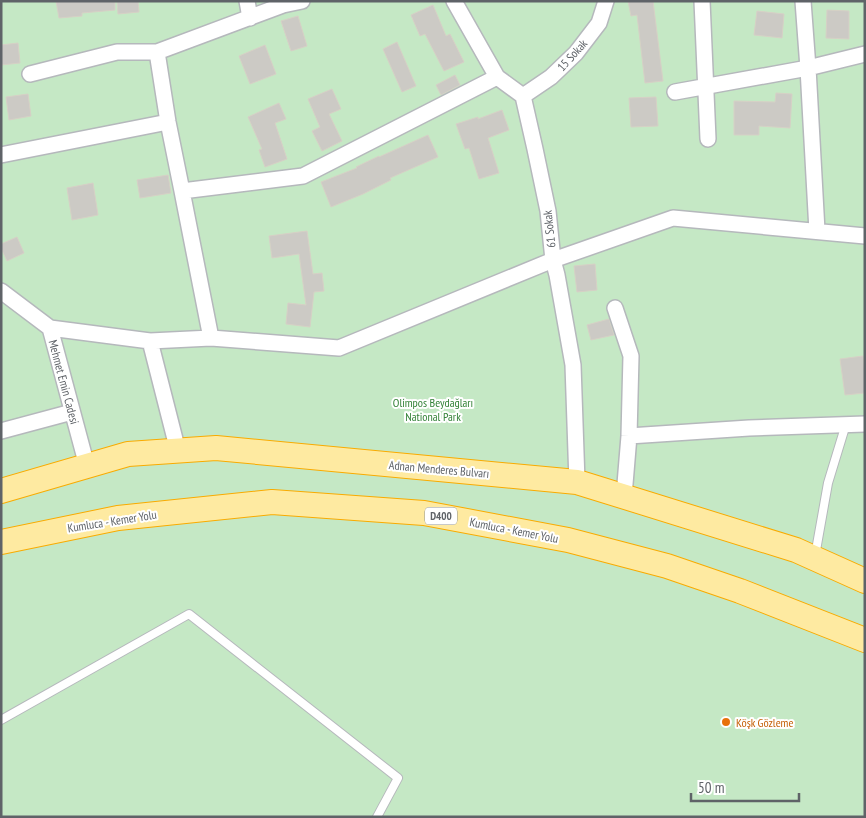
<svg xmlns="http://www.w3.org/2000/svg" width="866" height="818" font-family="'PT Sans Narrow',sans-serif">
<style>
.green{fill:#c5e8c5}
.building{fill:#cccac5;stroke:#d6d1c6}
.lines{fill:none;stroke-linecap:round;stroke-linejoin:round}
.service-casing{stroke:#b5b8bc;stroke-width:10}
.minor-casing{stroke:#b5b8bc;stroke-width:18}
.trunk-casing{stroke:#f9ab00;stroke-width:26}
.service{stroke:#fff;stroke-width:8}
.minor{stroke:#fff;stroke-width:15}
.trunk{stroke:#feeaa1;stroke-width:24}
.food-dot{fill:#e8710a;stroke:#fff;stroke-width:2}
.labels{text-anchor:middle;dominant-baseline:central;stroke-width:4;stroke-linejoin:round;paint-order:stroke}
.shield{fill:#fff;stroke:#8f9295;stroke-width:1}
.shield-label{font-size:11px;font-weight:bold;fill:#5f6368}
.street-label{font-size:12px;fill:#5f6368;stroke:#fff}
.park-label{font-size:12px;fill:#348238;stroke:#fff}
.food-label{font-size:12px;fill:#c56008;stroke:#fff;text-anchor:start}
</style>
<rect width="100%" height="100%" fill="#f1efe8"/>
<path class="green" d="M1 1H865V817H1Z"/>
<path class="building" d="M56 1H115V10L82 13V16L59 18Z
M117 1H138L139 12 118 14Z
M628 1H653L663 81 645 83 637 15 631 16Z
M433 5 446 36 450 34 464 62 444 71 425 34 420 36 411 15Z
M827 10 849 11V39L826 38Z
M757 11 784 14 782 38 754 35Z
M298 16 307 46 291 51 281 21Z
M397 42 416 86 402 92 383 49Z
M18 43 20 63 1 65V45Z
M265 45 276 74 250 84 239 56Z
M455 75 460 85 441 95 436 85Z
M332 89 341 109 329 114 342 141 322 151 312 131 320 127 308 99Z
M776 93 792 94 790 128 759 126V135H734V101L775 102Z
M28 94 31 116 9 120 6 97Z
M656 97 658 126 631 127 629 98Z
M279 103 286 119 275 123 287 159 265 167 259 150 262 149 248 117Z
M502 110 509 130 488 138 499 173 479 179 469 148 465 149 456 124 478 117V119Z
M428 135 438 157 390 178 391 180 363 194 331 207 321 182 357 168 356 167 379 156V157Z
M168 175 171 193 140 198 137 180Z
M93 183 98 215 72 220 67 188Z
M307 231 313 274 322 273 324 291 314 292 310 327 286 324 288 303 306 305 299 254 272 258 269 236Z
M17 237 24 253 7 261 1 248V244Z
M595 264 597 290 577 292 574 266Z
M609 319 614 335 591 340 587 325Z
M863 356 865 374V393L845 395 840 359Z"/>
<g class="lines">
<g class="service-casing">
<path id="service" d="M815 556 828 483 846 424
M1 720 189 614 398 778 377 817"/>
</g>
<g class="minor-casing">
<path id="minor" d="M247 1 250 18
M454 1 497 77 523 96 535 149 548 211 553 260 557 275 573 365 577 482
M702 1 708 139
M803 1 808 68 865 54
M30 74 117 52H157
M675 92 808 68 817 231
M523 96 551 77 576 53 599 23 606 1
M1 155 168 122
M182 191 168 122 157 52 283 5 302 1
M1 291 50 328 87 466
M615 308 631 356 629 436 624 496
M50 328 150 341 211 338 182 191 303 176 497 77
M211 338 339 348 553 260 673 218 865 236
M150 341 178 451
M1 431 72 412
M629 436 749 428 865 424"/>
</g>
<g class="trunk-casing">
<path id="trunk" d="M1 491 128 454 216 448 577 482 796 550 865 581
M1 542 118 518 272 502 424 513 568 540 667 566 740 591 865 640"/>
</g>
<use href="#service" class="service"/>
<use href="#minor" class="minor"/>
<use href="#trunk" class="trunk"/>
</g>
<circle class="food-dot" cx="726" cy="722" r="5"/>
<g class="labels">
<rect class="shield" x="425" y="507.5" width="32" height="17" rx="4"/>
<g class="shield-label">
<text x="441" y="516">D400</text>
</g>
<g class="street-label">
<text transform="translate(572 55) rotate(-48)">15 Sokak</text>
<text transform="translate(549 229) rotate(-96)">61 Sokak</text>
<text transform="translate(64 382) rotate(75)">Mehmet Emin Cadesi</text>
<text transform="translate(439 469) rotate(5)">Adnan Menderes Bulvarı</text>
<text transform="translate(112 521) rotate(-9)">Kumluca - Kemer Yolu</text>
<text transform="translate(514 530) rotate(11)">Kumluca - Kemer Yolu</text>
</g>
<g class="park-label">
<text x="433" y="402">Olimpos Beydağları<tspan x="433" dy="14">National Park</tspan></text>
</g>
<g class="food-label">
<text x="736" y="722">Köşk Gözleme</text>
</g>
</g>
<rect width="866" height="818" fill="none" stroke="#5f6368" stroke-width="5"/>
<path d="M691 793v8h108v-8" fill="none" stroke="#5f6368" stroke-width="2.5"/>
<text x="698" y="793" font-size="15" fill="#5f6368" stroke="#ffffff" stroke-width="4" paint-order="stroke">50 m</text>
</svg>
